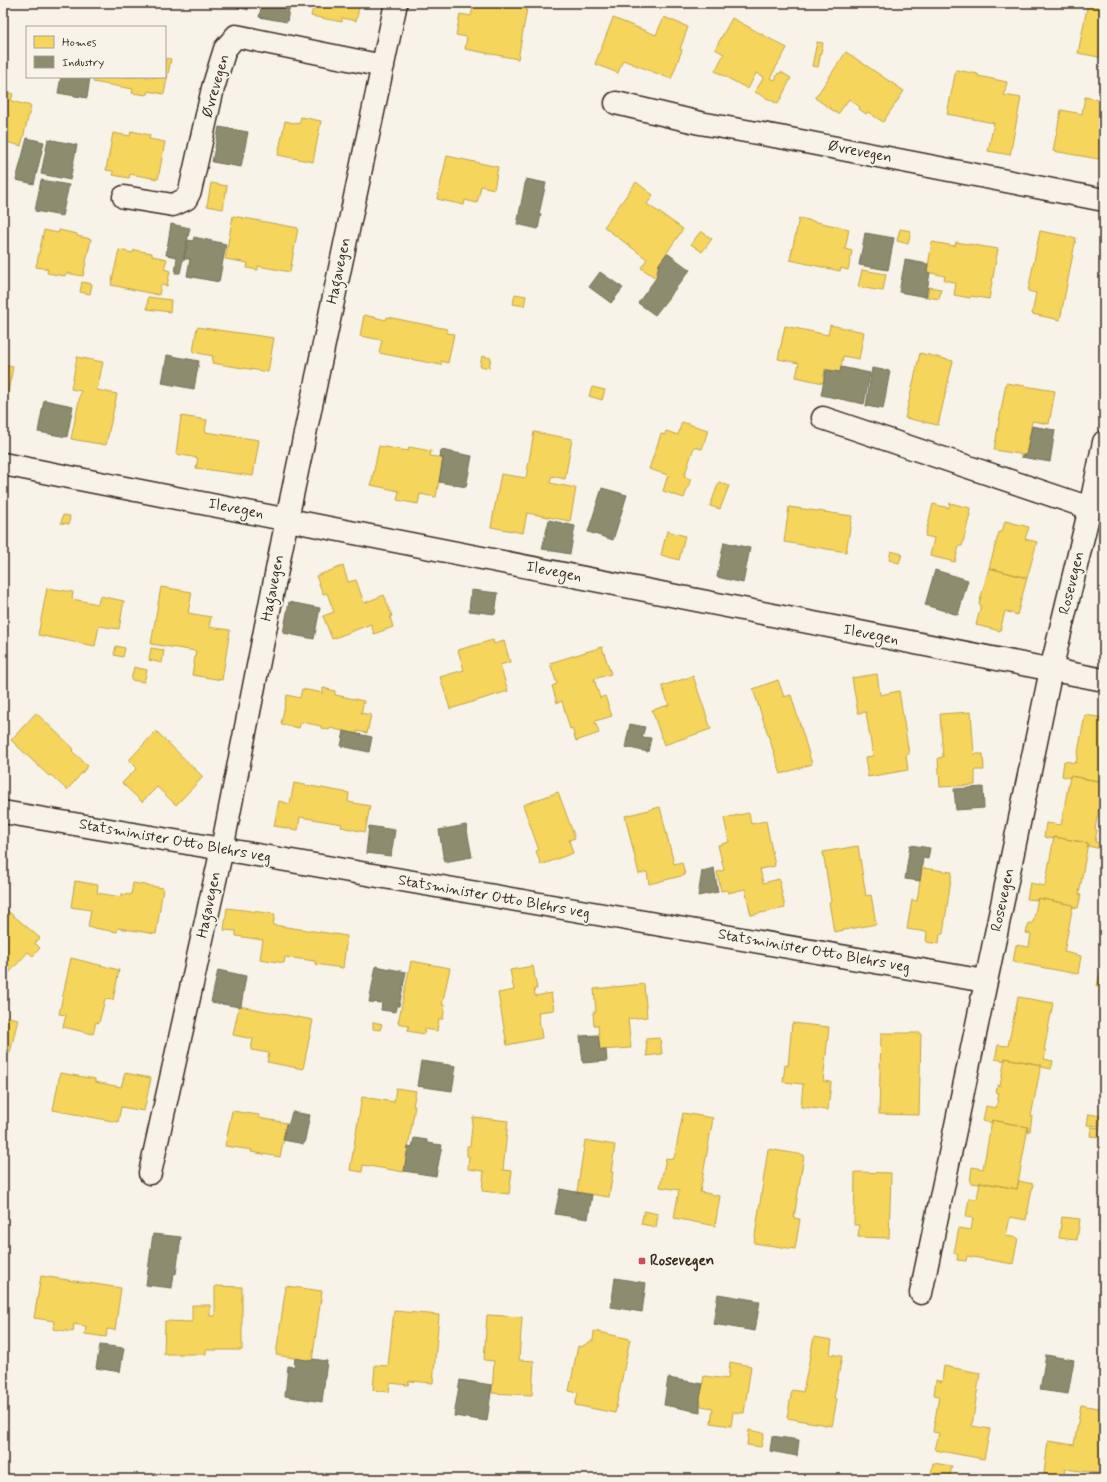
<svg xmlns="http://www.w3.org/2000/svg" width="1107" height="1482" font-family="Mynerve,sans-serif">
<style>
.homes{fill:#f6d55c;stroke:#bea249}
.industry{fill:#8c8c6e;stroke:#746f56}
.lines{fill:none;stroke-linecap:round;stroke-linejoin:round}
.minor-casing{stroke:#3b2a1e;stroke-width:25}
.minor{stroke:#f7f3e8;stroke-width:22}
.poi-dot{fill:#d1495b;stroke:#f7f3e8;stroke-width:1.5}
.labels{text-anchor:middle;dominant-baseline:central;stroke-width:4;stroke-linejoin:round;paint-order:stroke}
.street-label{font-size:15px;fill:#3b2a1e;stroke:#f7f3e8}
.poi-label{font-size:15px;font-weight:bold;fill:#3b2a1e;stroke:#f7f3e8;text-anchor:start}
</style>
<rect width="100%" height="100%" fill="#f7f3e8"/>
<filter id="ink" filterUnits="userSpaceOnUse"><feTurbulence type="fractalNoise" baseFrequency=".025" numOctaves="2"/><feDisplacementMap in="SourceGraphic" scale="8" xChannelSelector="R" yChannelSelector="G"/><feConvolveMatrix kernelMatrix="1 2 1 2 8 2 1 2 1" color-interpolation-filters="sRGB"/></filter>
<g filter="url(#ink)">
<path class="homes" d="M314 3H360L356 21 342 18V22L311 16Z
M474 3H528L518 59 465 49 467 37 456 35 460 14 471 16Z
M1088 3H1104V58L1078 53Z
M664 17 688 27 680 49 682 50 671 79 623 60 618 73 595 64 613 18 656 35Z
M732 18 787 48 770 78 775 80 778 73 779 74 781 72 791 78 778 104 755 92 764 77 756 73 748 89 715 71 724 54 715 49Z
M817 42 823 43 818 67 812 66Z
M846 52 904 91 883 122 868 112 866 114 859 109 860 107 849 99 838 114 815 98Z
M165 58 171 59 164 94 148 91 147 95 132 93 133 89 93 82 94 77H165Z
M956 70 978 74V76L1007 82 1004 95 1021 98 1010 155 988 151 994 123 947 114Z
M3 91 13 94 11 101 31 106 21 146 3 141Z
M1085 97 1104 101V160L1053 151 1061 110 1082 114Z
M301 117 321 121 313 162 278 155 285 121 299 124Z
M131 131 150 135 149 139 165 142 158 179 130 174 129 178 113 175V171L106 170 113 133 130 136Z
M447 156 498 167 494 189 481 186 477 203 465 200 464 205 437 199Z
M636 182 653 195 647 204 683 229 659 264 656 278 641 268 647 259 604 227Z
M211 183 227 186 223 209 207 206Z
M233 216 298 228 290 272 258 266V270L247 268 248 263 225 259Z
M799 218 849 229 845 249 852 251 848 270 841 268 840 271 790 260Z
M900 229 911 231 908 244 897 241Z
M44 230 58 233 59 230 77 234V236L91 239 83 276 66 273 65 276 47 273 48 269 36 267Z
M701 231 712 239 702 252 691 244Z
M1040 231 1076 238 1060 320 1032 314 1036 293 1028 291Z
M932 242 955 246 956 242 998 249 989 299 971 296 970 298 954 295 956 283 944 280 945 276 927 272Z
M119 250 133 253 134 250 152 253V256L167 259 164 269 170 271 167 286 161 285 159 295 111 285Z
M862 270 886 274 883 291 858 287Z
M82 282 92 284 90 294 80 292Z
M929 287 941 289 939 299 927 297Z
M515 294 526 296 524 306 513 304Z
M148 297 171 300 170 312 147 309Z
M364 315 386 320 387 317 447 329V333L454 334 448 363 441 361V365L379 353 382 340 360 336Z
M830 325 864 332 859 359 843 356 840 372 825 369 823 383 796 377 799 363 778 359 785 326 828 335Z
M197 327 274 338 268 372 212 363 213 356 193 352Z
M920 353 953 361 938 425 905 418Z
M482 356 491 358 489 368 480 366Z
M77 357 103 362 97 390 117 394 106 445 71 439 81 391 71 389Z
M3 365 13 367 3 416Z
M1006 383 1055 391 1049 424 1032 421 1026 455 994 450Z
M592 387 605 390 602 400 589 396Z
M181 416 207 420 205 432 259 440 253 476 196 468 198 458 176 454Z
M682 422 708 430 702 449 694 447 684 477 691 479 684 498 663 491 668 475 649 469 661 434 665 435 666 431 678 435Z
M534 432 572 439 565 479 552 476 550 483 576 488 570 521 527 513 523 533 491 527 501 474 526 478Z
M379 446 408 451 409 447 431 451 430 456 443 458 436 497 420 494 418 504 397 500 399 491 371 485Z
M719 482 729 486 720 509 710 506Z
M950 503 970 508 969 514H970L962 546H959L955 562 930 556 934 538 925 536 933 504 949 508Z
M789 507 852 516 846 552 784 542Z
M63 515 70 516 69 524 61 523Z
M1005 521 1029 527 1025 539 1037 542 1027 578 989 568 999 532H1002Z
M667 531 685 536 679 560 661 555Z
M891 551 902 554 899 563 889 560Z
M343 566 348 582 356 580 364 603 384 595 392 616 390 617 393 627 374 634 371 624 332 639 323 616 334 612 327 593 323 594 316 576Z
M989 568 1027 578 1017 615 1005 611 1000 631 976 625 981 605 979 604Z
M161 587 192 592 188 613 211 617 209 627 230 630 222 680 192 675 196 651 151 644Z
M47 588 73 592 72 599 98 604 100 596 124 601 119 629 99 626 95 646 38 635Z
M493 640 494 644 504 641 510 662 500 665 508 691 450 709 440 677 464 670 458 650Z
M116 646 125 648 123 657 114 655Z
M602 647 611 674 594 679 600 698 605 696 612 716 595 721 599 733 576 741 572 728 570 729 562 701 557 703 552 686 557 684 550 663Z
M151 648 164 650 162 663 149 660Z
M134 667 147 670 144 682 131 680Z
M877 674 880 695 899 691 909 754 906 755 908 770 868 777 865 757 873 756 866 712 858 713 852 678Z
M693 676 711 729 664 745 652 710 669 705 662 686Z
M778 680 784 697 791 695 812 764 781 774 753 689Z
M323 688 335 691V695L364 701 361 713 371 715 367 733 357 731V734L330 728 329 730 321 728V726L301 722 299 728 281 724 287 695 300 698 302 689 323 693Z
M971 712 974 754H983L984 770H975V785L940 787 938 758 943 757 940 714Z
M36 713 74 749 72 751 88 766 67 790 51 775 49 776 11 740Z
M1085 715 1104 718V782L1070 776V778L1062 776 1064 761 1076 763Z
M156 731 203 777 176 805 157 787 142 802 122 783 137 768 129 760Z
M1070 776 1104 782 1095 829 1097 830 1095 842 1102 843 1101 849 1088 846V843L1054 837V839L1044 837 1046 823 1061 825Z
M294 783 349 793 348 802 370 806 365 832 341 827 342 824 300 817 298 830 274 826 279 801 290 804Z
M558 792 575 838 569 840 573 853 541 865 536 851 539 850 523 805Z
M660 807 674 864 682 862 685 875 649 884 647 872 639 874 625 816Z
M749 813 751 824 766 821 775 866 760 869 763 883 779 879 785 908 751 915 745 889 728 893V890L721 891 717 872 724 870 718 845 729 842 724 818Z
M1054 837 1088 843 1079 894 1081 895 1078 908 1072 907 1073 905 1038 898 1037 900 1027 899 1030 883 1045 886Z
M858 846 866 896 871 895 876 924 834 932 829 902 831 901 823 852Z
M922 868 952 872 943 934H940L939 944 926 942 927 932 907 929 912 900 917 901Z
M75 881 98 885 97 893 121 897V894L131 895 133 883 163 888 156 934 118 928 117 932 88 927 91 910 71 907Z
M1038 898 1073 905 1064 952 1081 956 1078 974 1013 962 1016 945 1029 947 1031 934 1026 933 1029 923H1033Z
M3 907 40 938 35 943 40 948 33 956 28 952 8 974 3 970Z
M227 908 275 914 273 925 347 936 343 968 315 964V961L285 957 284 963 260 959 263 940 236 936V931L224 930Z
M71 958 119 970 113 1000 105 999 99 1023 96 1022 93 1034 63 1027 66 1015 59 1014Z
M411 961 450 968 442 1005H445L443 1019H439L437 1031 425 1029 424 1034 408 1031 409 1026 398 1023Z
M533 966 537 989H534L535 996 551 993 554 1010 538 1012 542 1038 507 1045 498 993 514 990 510 970Z
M1101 970 1104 971V988L1097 986Z
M644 984 647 1017 628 1019 631 1048 600 1050 598 1025H594L593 1012H596L594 989Z
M1018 997 1053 1003 1044 1050H1046L1044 1059 1053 1061 1051 1069 1041 1067 1042 1065 1005 1058V1061L995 1059 998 1045 1008 1046Z
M239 1006 313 1020 303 1069 267 1062 269 1053 251 1050 253 1039 233 1035Z
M3 1016 18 1019 10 1053 3 1052Z
M373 1022 382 1024 380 1030 373 1029Z
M792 1023 829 1027 823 1081 831 1082 828 1110 801 1107 803 1084 783 1082 785 1065 788 1066Z
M881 1033H921L919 1115 879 1114Z
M660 1038 662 1054 647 1056 646 1039Z
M1005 1058 1041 1065 1031 1116H1032L1030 1131H1027L1028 1127 992 1120V1123L983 1121 986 1106 996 1108 999 1093 996 1092 998 1085 1000 1086Z
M60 1073 95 1079V1082L121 1087 125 1073 151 1078 144 1111 121 1107 118 1122 53 1110Z
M396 1088 416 1091 413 1106H415L404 1172 363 1165 362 1172 350 1170 362 1097 394 1102Z
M232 1111 259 1115V1118L287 1123 280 1157 251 1152 252 1150 225 1146Z
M683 1113 713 1118 700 1192 720 1196 715 1226 674 1218 679 1190 660 1187 666 1158 674 1159Z
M1089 1114 1101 1116 1100 1126 1087 1125Z
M473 1117 508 1121 503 1170 512 1171 509 1194 482 1191 484 1171 468 1169 469 1156H467V1146H470Z
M992 1120 1028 1127 1017 1189 980 1182V1184L970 1183 972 1167 983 1169Z
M1091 1127 1100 1128 1098 1137 1090 1136Z
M585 1140 615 1145 611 1172H613L609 1197 577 1192Z
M768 1149 804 1155 794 1218 800 1219 795 1249 754 1243Z
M855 1172 891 1173 889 1238 858 1237 859 1225H854Z
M1019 1181 1033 1184 1026 1220 1010 1217 1006 1236 1018 1238 1013 1264 967 1256 966 1261 957 1260 958 1254 954 1253 959 1228 971 1230 973 1218 966 1217 969 1198 977 1199 980 1182 1017 1189Z
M644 1211 658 1214 656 1227 641 1224Z
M1062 1217 1080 1219 1077 1240 1059 1238Z
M41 1276 121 1288 115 1330 107 1329 106 1337 85 1334 86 1326 74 1324 73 1332 53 1329 54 1321 34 1318Z
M215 1286 242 1287V1350H206V1354H164L165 1321 192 1322V1305H210V1316H215Z
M286 1286 322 1291 312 1361 276 1355Z
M394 1311 439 1315 433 1383 409 1381 408 1385 390 1383 389 1392 373 1390 375 1365 388 1366Z
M487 1315 522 1317 519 1360 534 1361 532 1395 492 1393 494 1361 484 1360Z
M594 1331 630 1339 615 1413 575 1405 578 1393 569 1391 578 1346 581 1347 591 1341H593Z
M814 1337 832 1340 830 1354 842 1356 834 1398 837 1399 832 1426 787 1418 792 1390 803 1392Z
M730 1362 751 1366 744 1413 733 1412 731 1426 711 1423 713 1408 701 1406 700 1398 704 1376 728 1379Z
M944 1366 980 1373 972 1426 990 1429 984 1459 935 1450 939 1433 933 1432 939 1396 934 1395 936 1380 942 1382Z
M1081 1405 1104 1409V1474L1065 1469 1064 1477 1044 1474 1048 1441 1074 1445Z
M749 1430 764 1433 761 1447 747 1445Z
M933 1463 952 1466 949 1479H930Z"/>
<path class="industry" d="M231 3H250L248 10 230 5Z
M262 3H290L287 22 259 17Z
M61 77H90L87 98 58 93Z
M219 127 248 132 241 167 212 162Z
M27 138 44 142 34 184 16 180Z
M48 139 77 145 70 180 41 174Z
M526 179 546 183 539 214H541L538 229 517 224Z
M41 180 69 185 62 216 35 211Z
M171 224 190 228 180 273H175L177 257 166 255Z
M865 233 894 238 888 270 859 265Z
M194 237 226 244 219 282 187 276 190 259H184L188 240 193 241Z
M667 253 690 270 655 315 638 303 656 278 659 264Z
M905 260 928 264 927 272 930 273 926 297 899 292Z
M600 272 623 288 611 303 589 287Z
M167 355 199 361 194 389 162 383Z
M841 367 870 373 864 404 821 395 826 370 840 372Z
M872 368 890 371 883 409 866 406Z
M44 400 73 406 67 437 38 432Z
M1032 426 1055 430 1050 462 1021 457 1022 455H1026Z
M441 450 472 456 466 487 439 482 443 458H440Z
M602 488 627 495 613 540 588 532Z
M549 520 575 526 570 554 542 549Z
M724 542 750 548 743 583 717 577Z
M935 570 968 580 958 615 925 605Z
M471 590 498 593 495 614 469 611Z
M289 602 320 608 314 639 283 633Z
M630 724 645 727 642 737 651 738 648 752 625 747Z
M344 731 372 737 369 752 341 746Z
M983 787 984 808 956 810 954 789Z
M466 825 472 857 444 862 439 830Z
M369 826 395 830 391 856 366 853Z
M910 845 930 848 928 859 923 858 920 881 905 879Z
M714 868 718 892 698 896 702 871Z
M376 966 406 972 399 1006H396V1012L381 1010 382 1003 369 1002Z
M218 970 246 976 241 1006 239 1007 211 1002Z
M598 1035 600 1050H606L607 1061 583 1063 580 1036Z
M421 1061 456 1066 452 1091 417 1086Z
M292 1112 310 1115 304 1144 283 1140 286 1124 289 1123Z
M414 1138 427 1140V1143L442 1145 436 1176 404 1171 408 1147 412 1148Z
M560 1189 592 1195 588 1219 555 1214Z
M153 1234 181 1237 176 1274 174 1273 172 1288 146 1285Z
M615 1278 646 1283 642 1312 611 1307Z
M718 1294 760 1301 755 1331 713 1324Z
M100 1345 124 1348 120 1372 96 1368Z
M1046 1355 1074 1360 1068 1394 1040 1390Z
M295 1358 312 1361 313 1359 327 1361 322 1402 285 1396 288 1366 294 1367Z
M668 1378 703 1384 700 1398V1412L664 1405Z
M460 1380 492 1385 487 1421 454 1416Z
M772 1436 799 1440 797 1456 770 1451Z"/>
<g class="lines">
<g class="minor-casing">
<path id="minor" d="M616 103 700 123 785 138 1104 200
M124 197 173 205 186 199 190 191 213 88 225 49 236 36 383 66
M823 418 1090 508
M3 464 1104 680
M3 812 222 849 985 981
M150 1173 222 849 287 519 396 3
M921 1293 1051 670 1090 508 1104 442"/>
</g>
<use href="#minor" class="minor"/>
</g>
</g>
<rect class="poi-dot" x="638" y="1257" width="8" height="8" rx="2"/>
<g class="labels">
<g class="street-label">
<text transform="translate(216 86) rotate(-74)">Øvrevegen</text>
<text transform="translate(860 152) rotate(11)">Øvrevegen</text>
<text transform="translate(339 271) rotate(-78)">Hagavegen</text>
<text transform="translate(236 509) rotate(11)">Ilevegen</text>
<text transform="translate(554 572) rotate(11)">Ilevegen</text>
<text transform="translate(1072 583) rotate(-76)">Rosevegen</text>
<text transform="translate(273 588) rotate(-79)">Hagavegen</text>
<text transform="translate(871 635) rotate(11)">Ilevegen</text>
<text transform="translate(175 841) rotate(10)">Statsminister Otto Blehrs veg</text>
<text transform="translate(494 897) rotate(10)">Statsminister Otto Blehrs veg</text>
<text transform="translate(1003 900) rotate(-78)">Rosevegen</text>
<text transform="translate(209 905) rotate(-78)">Hagavegen</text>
<text transform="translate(814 951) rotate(10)">Statsminister Otto Blehrs veg</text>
</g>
<g class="poi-label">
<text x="650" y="1261">Rosevegen</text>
</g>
</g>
<rect width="1107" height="1482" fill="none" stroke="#f7f3e8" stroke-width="16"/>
<rect x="8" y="8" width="1091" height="1466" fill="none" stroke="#3b2a1e" stroke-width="1.5" filter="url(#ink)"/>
<rect x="26" y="26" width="140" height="52" fill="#f7f3e8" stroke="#aca397"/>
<rect x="34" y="36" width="20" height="12" fill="#f6d55c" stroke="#aca397"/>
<text x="62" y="46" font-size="12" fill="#3b2a1e">Homes</text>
<rect x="34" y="56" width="20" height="12" fill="#8c8c6e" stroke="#aca397"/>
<text x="62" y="66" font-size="12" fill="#3b2a1e">Industry</text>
</svg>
